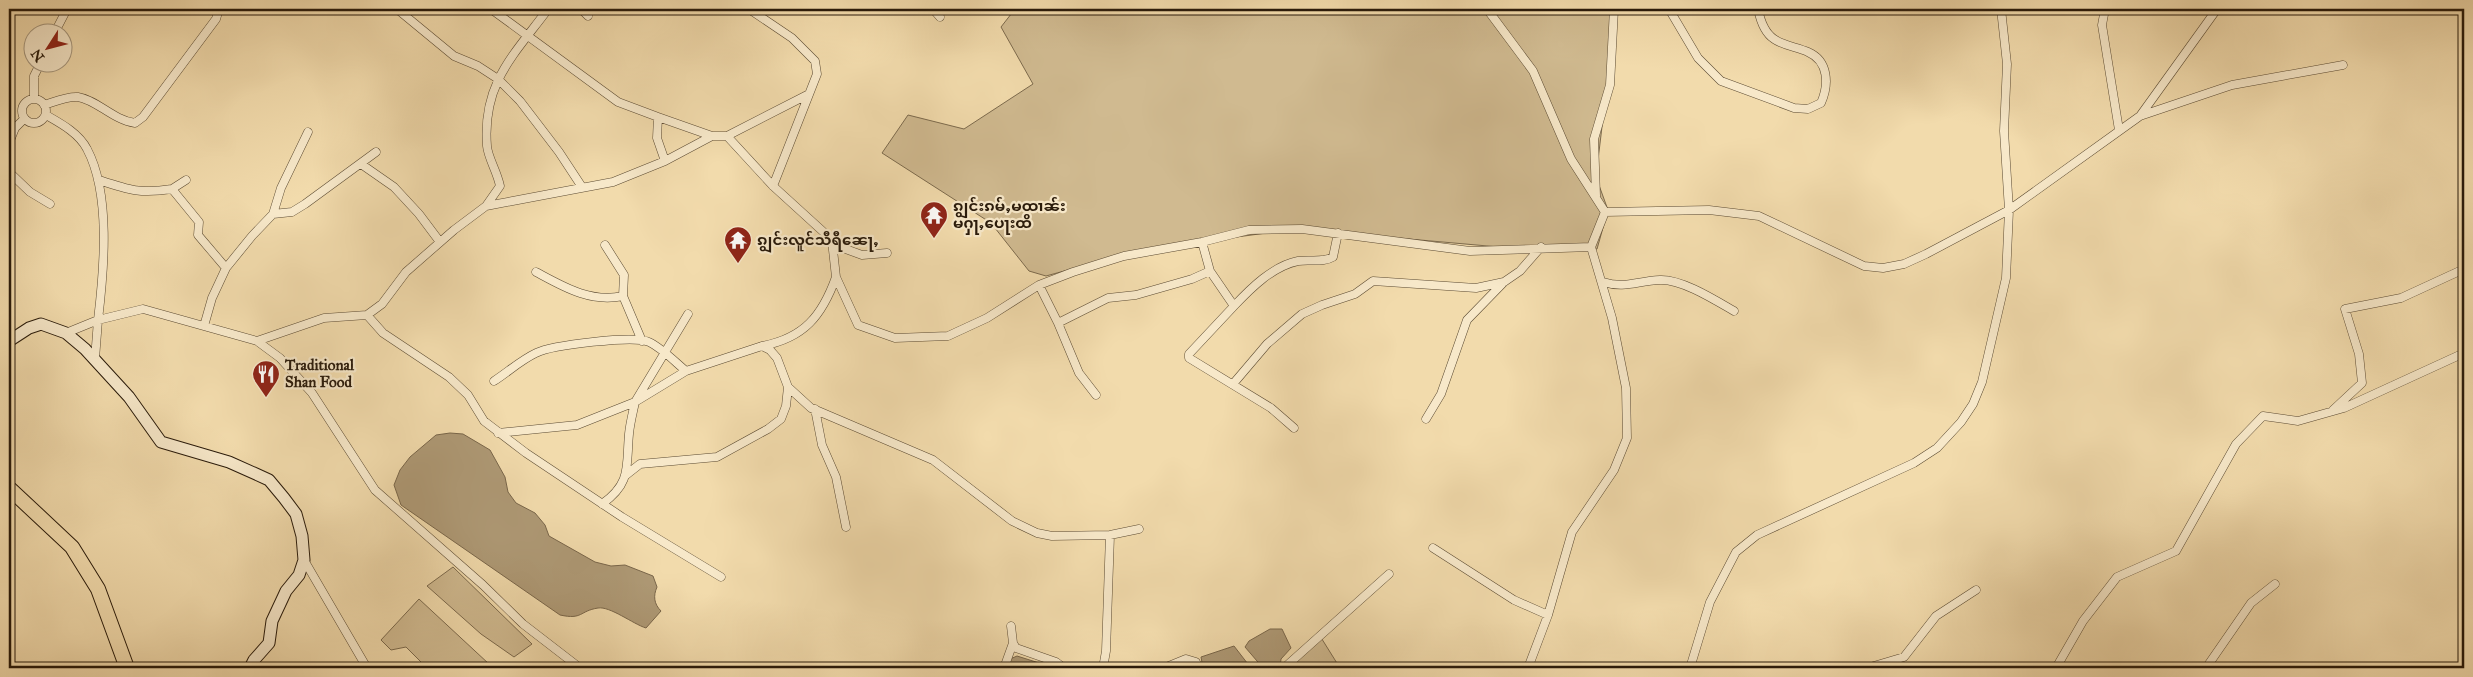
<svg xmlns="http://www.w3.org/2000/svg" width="2473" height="677" font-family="'IM FELL Great Primer','Noto Sans Myanmar',serif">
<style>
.green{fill:#d0ba90;stroke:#7c6a4d}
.water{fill:#ae9975;stroke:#79664a}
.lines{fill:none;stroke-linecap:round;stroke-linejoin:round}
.street-casing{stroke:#5b4a32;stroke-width:9}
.secondary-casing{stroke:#291a0a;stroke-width:13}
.highway-casing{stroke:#291a0a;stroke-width:16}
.street{stroke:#f7e8c9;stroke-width:8}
.secondary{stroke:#f7e8c9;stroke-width:11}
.highway{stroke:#f2dbac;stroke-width:14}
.labels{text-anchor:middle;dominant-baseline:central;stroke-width:4.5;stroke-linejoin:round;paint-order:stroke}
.poi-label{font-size:15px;font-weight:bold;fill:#291a0a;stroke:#f7e8c9;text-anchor:start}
</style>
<rect width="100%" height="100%" fill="#f2dbac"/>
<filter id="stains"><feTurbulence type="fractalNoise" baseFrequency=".004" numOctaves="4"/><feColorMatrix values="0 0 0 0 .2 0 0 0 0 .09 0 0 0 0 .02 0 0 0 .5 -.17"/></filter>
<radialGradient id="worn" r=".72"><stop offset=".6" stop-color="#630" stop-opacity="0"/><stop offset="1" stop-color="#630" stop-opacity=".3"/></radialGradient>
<path class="green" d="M1015,9H1616L1596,177L1608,210L1597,249L1544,251L1296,229L1222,239L1104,260L1046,276L1029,271L991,223L882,153L908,115L964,129L1033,84L1001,27Z
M453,567L532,644L514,657L481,634L427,586Z
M419,599L489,664L484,668H427L406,647L391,650L381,640Z
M1320,636L1340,668H1286L1294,654Z"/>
<path class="water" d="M450,433L463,434L490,450L505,477L508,492L516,503L535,513L545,525L549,536L595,562L611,566L625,565L653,576L657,587C653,596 654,604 661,611L646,628C633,624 610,606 598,608C579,611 583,620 560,615L401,505L394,485L400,470L410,457L436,435Z
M1270,629H1282L1291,648L1281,659L1280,668H1263L1245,647L1249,641Z
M1234,646L1251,668H1203L1201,657Z
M1017,656L1055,668H1006L1008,660Z"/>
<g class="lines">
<g class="street-casing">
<path id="street" d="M397,9L454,56L478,66L498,79L520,101L559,152L582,187
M491,9L618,102L658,117L657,138L665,161
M581,9L588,16
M749,9L792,38L815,61L817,74L773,186
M933,9L940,17
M1487,9L1533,71L1571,159L1605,212
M1669,9L1698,58L1721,81L1794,108L1808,109L1821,103C1829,85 1829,61 1808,52C1797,47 1784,46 1774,39C1765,33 1760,19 1758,9
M2105,9L2102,25L2119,130
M55,32L67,9
M22 111a12 12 0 1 1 24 0a12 12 0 1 1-24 0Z
M34,99V76L41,62
M44,105C54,102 67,96 78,97C97,100 113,120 135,123L143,117L216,19L219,9
M46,115C60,123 79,133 87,149C111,194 104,270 98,320L66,333
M2140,116L2217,9
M658,117L712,136
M727,136L807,95
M9,143L15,128L24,119
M361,164L394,187L419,214L440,242
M9,172L30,192L50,204
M99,180C129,190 140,194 172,189
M186,180L172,189L199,222L198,235L226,268
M1596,196L1594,139L1610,85L1614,9
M486,206L500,186C497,171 488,158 487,146C482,83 514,55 548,9
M273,214L292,212L305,204L376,152
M832,241L836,277L858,325L895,338L948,336L987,318L1039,285L1073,272L1124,256L1202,242L1249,230L1302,229L1470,251L1591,247
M1202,242L1210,271L1234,306L1189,354V358L1271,408L1294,428
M605,245L624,275L623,296L642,341
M536,272C564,287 590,303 623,296
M1603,282C1625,289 1637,281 1660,280C1682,279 1715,300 1734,311
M1039,285L1058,323L1079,373L1096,395
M1234,306C1251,288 1273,266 1298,261C1309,259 1323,263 1333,257L1338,233
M367,315L383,333L449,377L468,395L484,421L526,453L622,517L721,577
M1058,323L1108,298L1136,295L1192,279L1210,271
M204,326L212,298L226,268L252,236L273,214L281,188L308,132
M257,341L324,318L367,315L382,304L406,272L454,230L486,206L613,182L665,161L712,136H727L773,186L840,247L862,255L887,253
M762,346C804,338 822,316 836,277
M95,359L98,320L143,309L257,341L280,358L312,393L375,490L483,585L523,624L580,668
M494,381C508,372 521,360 536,353C552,345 634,335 649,342C662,348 675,362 686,371L762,346L770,350L777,358L788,387L786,406L781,419L768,429L717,457L640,464L626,475
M1233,384L1267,344L1302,314L1322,305L1355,294L1373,281L1476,288L1504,282
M788,387L811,408L933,460L1012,521L1037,533L1052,536L1110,535L1139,529
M815,409L822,445L836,477L846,527
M2333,410L2362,383L2359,354L2345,309L2401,298L2464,269
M1426,419L1441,394L1467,320L1504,282L1520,271L1541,247
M498,433L577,425L635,402L688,314
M602,504C632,483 626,466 629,434C630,423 633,412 635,402L686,371
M1433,548L1514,600L1548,615
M304,560L367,668
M1011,626L1013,643L1016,648L1056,662L1064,668
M1004,668L1013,643
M1103,668L1106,651L1110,535
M1164,668L1186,659L1196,662L1197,668
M1284,668L1389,574
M1528,668L1548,615L1572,532L1614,470L1627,438L1626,388L1612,318L1591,247L1605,212L1709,210L1759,216L1864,266L1883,268L1904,264L1926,254L2009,210L2140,116L2232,85L2343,65
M1690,668L1710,602L1736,552L1757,535L1914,463L1937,448L1961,422L1973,404L1982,382L2006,278L2009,210L2004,131L2007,64L2001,9
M1867,668L1904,657L1936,616L1976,590
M2056,668L2083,621L2117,577L2176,551L2236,444L2263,416L2298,421L2344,408L2464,353
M2206,668L2251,603L2275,584"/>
</g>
<g class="secondary-casing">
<path id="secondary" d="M9,341L29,328L41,324L66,333L85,349L129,397L161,442L229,462L256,474L269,480L284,498L296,514L302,536L304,560L299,575L286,591L272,621L269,643L254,660L250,668"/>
</g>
<g class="highway-casing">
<path id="highway" d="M9,488L72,547L98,589L127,668"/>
</g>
<use href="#street" class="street"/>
<use href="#secondary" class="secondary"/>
<use href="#highway" class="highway"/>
</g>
<defs>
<g id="temple-pin" transform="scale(1.4375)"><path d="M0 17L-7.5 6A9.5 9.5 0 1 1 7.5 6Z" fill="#8f2418" stroke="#f7e8c9"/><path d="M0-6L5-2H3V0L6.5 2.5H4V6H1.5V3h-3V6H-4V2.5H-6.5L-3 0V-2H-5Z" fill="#fff"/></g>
<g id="restaurant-pin" transform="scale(1.4375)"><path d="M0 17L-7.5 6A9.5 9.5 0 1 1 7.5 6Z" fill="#8f2418" stroke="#f7e8c9"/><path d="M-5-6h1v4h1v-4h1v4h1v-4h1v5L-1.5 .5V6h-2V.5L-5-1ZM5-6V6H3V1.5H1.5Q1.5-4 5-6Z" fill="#fff"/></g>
</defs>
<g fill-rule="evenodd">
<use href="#temple-pin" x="934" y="215"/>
<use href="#temple-pin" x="738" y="240"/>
<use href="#restaurant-pin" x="266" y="374"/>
</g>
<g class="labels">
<g class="poi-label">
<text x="953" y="206">ၵျွင်းၵမ်ႇမထၢၼ်း<tspan x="953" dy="17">မႁႃႇပေႃးထိ</tspan></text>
<text x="757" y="240">ၵျွင်းလူင်သီရီၼေႃႇ</text>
<text x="285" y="365">Traditional<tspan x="285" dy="17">Shan Food</tspan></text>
</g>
</g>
<rect width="2473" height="677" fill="none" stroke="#f2dbac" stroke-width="30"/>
<rect x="10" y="10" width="2453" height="657" fill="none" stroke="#291a0a" stroke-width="2.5"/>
<rect x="15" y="15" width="2443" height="647" fill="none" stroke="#291a0a"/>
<g transform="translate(48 48) rotate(234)"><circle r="24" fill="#f7e8c9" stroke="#a5967d"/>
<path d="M0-4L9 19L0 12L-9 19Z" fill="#8f2418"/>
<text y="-8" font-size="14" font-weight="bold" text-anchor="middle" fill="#291a0a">N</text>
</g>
<rect width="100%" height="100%" filter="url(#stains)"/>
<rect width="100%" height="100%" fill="url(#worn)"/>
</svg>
